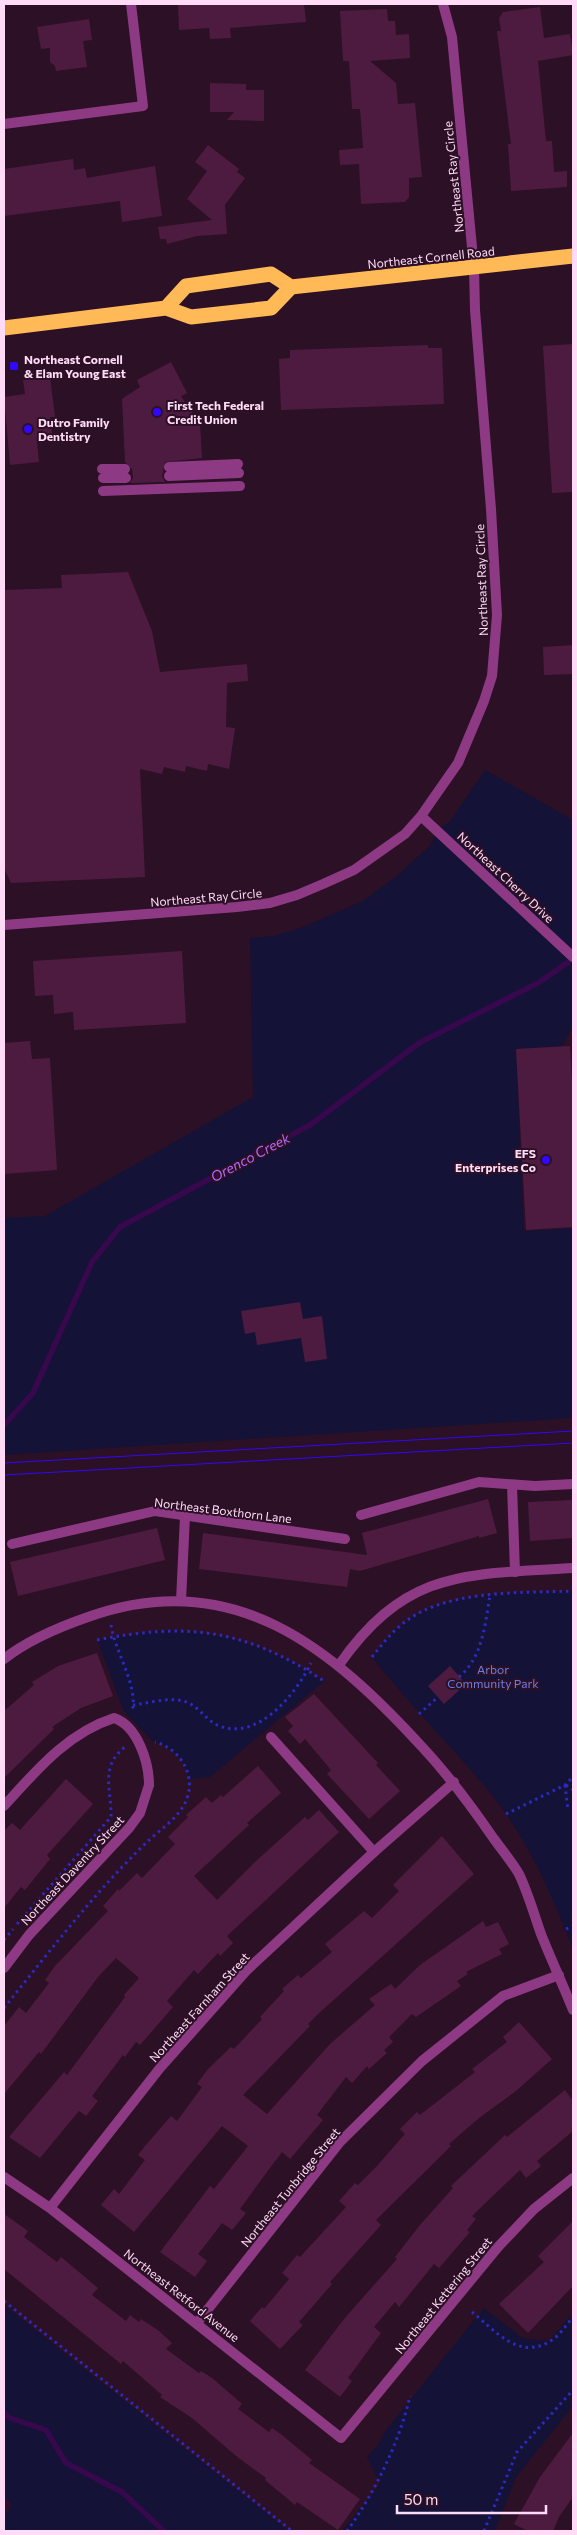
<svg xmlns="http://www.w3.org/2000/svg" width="577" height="2535" font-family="Commissioner,sans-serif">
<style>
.green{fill:#141236}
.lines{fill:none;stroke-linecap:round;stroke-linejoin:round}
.stream{stroke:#38084d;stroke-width:5.5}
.building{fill:#4e1b40}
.path{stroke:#2b2ac3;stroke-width:3;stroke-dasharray:2.5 4;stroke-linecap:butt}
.lane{stroke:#8d3984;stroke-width:10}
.street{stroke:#8d3984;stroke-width:10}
.highway{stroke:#ffb956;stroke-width:15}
.tram{stroke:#3007ff;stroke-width:1}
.poi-dot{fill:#3007ff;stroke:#2c1025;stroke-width:2}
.labels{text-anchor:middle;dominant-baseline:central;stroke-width:4;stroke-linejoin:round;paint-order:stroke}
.street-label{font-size:12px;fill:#ffdbf8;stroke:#2c1025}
.poi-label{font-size:12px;font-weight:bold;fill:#ffdbf8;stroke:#2c1025;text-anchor:start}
.park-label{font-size:12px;fill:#677fe7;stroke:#2c1025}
.water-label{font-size:14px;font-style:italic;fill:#b869ff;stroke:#2c1025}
</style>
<rect width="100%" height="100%" fill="#2c1025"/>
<path class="green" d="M485,770L573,820V1026L562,1046L516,1049L524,1231L573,1228V1418L4,1455V1218L45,1216L253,1097L250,938L274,936L303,927L363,901L394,878L429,847L438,831L451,820Z
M573,1591V1950C552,1893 526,1836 487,1789C450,1745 408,1703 372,1657C381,1646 389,1635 400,1626C441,1589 521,1593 573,1591Z
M161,1630C226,1632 269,1645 324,1681L210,1777L189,1779L182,1759L162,1744L153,1742L124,1711L97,1640Z
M4,2305L289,2531H4V2517L12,2505L4,2496Z
M484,2308L522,2338L549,2341L573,2313V2406L516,2477L495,2531H342L380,2484L367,2457L378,2445L386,2430Z"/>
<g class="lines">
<path class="stream" d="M4,1425L33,1393L92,1262L120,1227L310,1125L419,1043L538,983L573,959
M4,2413L10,2418L46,2430L66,2463L122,2492L164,2531"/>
</g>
<path class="building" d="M178,4H304L306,22L230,28L231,38L210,39L209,28L179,30Z
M540,7L544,38L570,34L573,55L538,61L546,141H552L554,172L567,171V187L511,191L508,144H511L497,31H501L499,18L503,12Z
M387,9L388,21H395L396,35L409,34L410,58L370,61L396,83L398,104L415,103L422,177L409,178V197L405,202L361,204L359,164L340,165L339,150L363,148L360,109H352L349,61H343L340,11Z
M89,19L92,40L83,41L87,67L56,71L55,66L50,62V48L41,49L37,27Z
M210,83L246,84V90H264V121L227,120L234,112H210Z
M208,145L239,169L237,172L245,178L225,205L227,234L197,236L167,244L166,239H160L158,227L212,220L187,199L207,171L195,162Z
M73,159L74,170L85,168L87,178L155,166L162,216L122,222L120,201L4,216V169Z
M573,344V492L552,493L543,346Z
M428,345V348H442L444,404L281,410L279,359L290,358V350Z
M171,362L187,393L181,396L200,424L202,458L165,462L162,476L165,482L130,483L133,478L132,469L125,462L122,399L140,387L137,380Z
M50,376L55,417H50L53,440L37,442L39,462L10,465L4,397L25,394L23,380Z
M128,572L152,631L160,672L247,664L248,681L227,683L226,727L235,728L229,769L208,764L207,771L186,766L185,772L164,767L162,774L140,769L145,877L11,883L4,868V590L62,588L61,575Z
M573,645V674L544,675L543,647Z
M182,951L186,1023L74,1030L73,1012L54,1014L53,995L35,996L33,961Z
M30,1041L32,1059L50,1058L57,1170L4,1174V1043Z
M570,1046L573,1097V1227L526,1230L516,1049Z
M300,1302L303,1319L322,1316L327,1359L305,1362L301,1338L257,1345L255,1332L245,1334L241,1311Z
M488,1499L497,1533L479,1538V1536L360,1571L350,1569L347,1587L199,1569L203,1533L367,1555L362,1533Z
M573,1500V1538L530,1541L528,1502Z
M157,1528L165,1560L18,1596L10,1562Z
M97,1653L113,1696L81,1708L52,1727L54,1729L4,1778V1711L34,1685L32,1682L58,1666Z
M450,1666L466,1684L444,1704L428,1686Z
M314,1694L378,1763L376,1765L400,1791L369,1819L327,1774L331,1770L305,1739L300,1744L288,1731L293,1726L285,1717Z
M258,1766L281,1793L247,1823L249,1825L194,1876L217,1900L256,1861L305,1817L308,1820L319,1810L339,1832L227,1936L233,1943L220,1956L218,1953L198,1974L194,1970L167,2001L173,2007L140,2045L136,2042L125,2057L123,2055L92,2096L98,2101L86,2116L79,2111L40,2158L9,2137L64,2072L67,2075L125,1997L124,1995L139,1978L116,1958L98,1977L41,2054L39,2052L4,2094V2026L19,2007L26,2013L49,1983L45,1980L55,1966L108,1911L103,1906L118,1889L119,1891L137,1873L142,1878L175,1844L168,1837L188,1817L186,1815L206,1797L212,1803L221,1795L223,1797Z
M66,1779L93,1804L47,1855L50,1859L25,1890L21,1887L4,1908V1831L12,1823L20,1830Z
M442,1836L474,1874L318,2014L308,2024L310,2026L243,2095L267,2114L330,2044L375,2005L369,1999L391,1984L395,1989L420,1965L483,1921L486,1927L498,1922L509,1944L499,1949L502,1954L466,1972L468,1974L457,1981L461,1986L416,2017L412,2014L389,2037L393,2042L384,2050L387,2053L369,2069L367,2066L352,2083L346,2077L317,2115L323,2120L290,2159L282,2152L264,2176L240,2209L246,2213L232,2230L222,2223L210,2239L198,2254L207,2261L195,2277L160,2252L210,2186L214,2189L248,2146L222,2126L134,2232L101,2205L114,2189L119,2194L145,2160L138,2155L145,2146L171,2116L177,2121L202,2087L197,2084L208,2069L231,2047L234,2049L262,2019L260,2017L284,1991L282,1989L298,1975L301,1978L332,1952L325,1944L364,1911L372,1918L399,1891L393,1885Z
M519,2022L552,2059L516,2091L479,2118L449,2144L451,2146L376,2220L381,2225L330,2282L332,2284L299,2322L303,2325L280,2349L250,2321L262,2307L264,2309L289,2279L282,2273L297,2255L300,2257L346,2207L339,2201L355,2183L358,2185L376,2167L405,2134L400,2129L417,2112L420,2115L475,2072L472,2069L507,2042L503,2037Z
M565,2090L573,2101V2131L537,2161L541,2166L526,2178L520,2170L472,2216L476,2219L467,2230L470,2232L439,2268L434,2264L399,2307L395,2302L374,2327L381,2333L348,2378L352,2381L340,2397L305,2370L344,2319L397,2259L395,2257L420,2225L453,2188L451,2186L505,2135L507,2137Z
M4,2214L28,2231L24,2237L57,2262L61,2257L98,2288L92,2295L126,2321L130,2315L139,2322L141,2319L159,2331L172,2343L166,2349L199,2373L201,2371L212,2378L242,2404L238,2409L269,2432L272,2428L282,2435L312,2460L309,2463L360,2499L338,2530L297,2502L295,2505L265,2480L266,2478L236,2456L192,2418L160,2397L162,2395L123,2361L121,2364L4,2269Z
M573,2221V2286L528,2333L499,2304L544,2262L538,2256Z
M573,2433V2497L559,2517L553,2531H528L514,2524L540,2477Z"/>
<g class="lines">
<path class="path" d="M111,1625C115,1652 139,1687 132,1712
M97,1640C188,1622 245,1629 324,1681
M372,1657C381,1646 389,1635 400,1626C441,1589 521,1593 573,1591
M459,1677C483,1657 485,1624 490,1595
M133,1705C149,1703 168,1697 183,1701C197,1704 205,1719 217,1725C257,1743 296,1694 311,1663
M419,1714L438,1697
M565,1785L568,1810
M566,1785L573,1790
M506,1814L565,1785L573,1777
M17,1924L111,1817C112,1791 99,1767 125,1747
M566,1929L573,1926
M4,1940L13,1929
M4,2008C50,1951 94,1893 146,1843C159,1830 181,1817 187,1798C196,1774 179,1748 155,1742
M4,2301L292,2531
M472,2312C495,2330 519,2362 552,2340C560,2335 567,2324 573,2317
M347,2531C374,2494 400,2441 410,2396
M484,2531L517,2452L573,2390"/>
<path class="lane" d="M169,467L238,464
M102,469H125
M169,476L239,473
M103,478H126
M103,491L240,486
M512,1485L515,1572
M361,1515L479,1482L535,1486L573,1484
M12,1544L155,1511L345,1539
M181,1601L185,1516
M271,1737L374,1852
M4,1806C35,1772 67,1733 114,1718C138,1726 149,1763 149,1785"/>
<path class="street" d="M4,124L143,106L131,4
M421,816L573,957
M4,925L237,907L270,903L297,895L323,884L354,870L405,834L421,816L458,763L484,701L492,676L497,615L491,509L475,310L474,268L452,37L443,4
M4,1659C28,1640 59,1627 88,1617C233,1565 332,1648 424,1749C450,1777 472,1807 494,1839C502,1850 512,1862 519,1874C528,1893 534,1914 541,1934C551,1959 563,1985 573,2010
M339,1665C407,1568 466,1575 573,1568
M4,1968L29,1935L129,1828L140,1813L149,1785
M4,2177L50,2208L341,2438L498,2247L534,2209L573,2178
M50,2208L160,2068L247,1970L374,1852L454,1782
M197,2323L340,2142L422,2061L503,1996L559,1975"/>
<path class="highway" d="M166,308L186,286L271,274L291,287L573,256
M4,328L166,308L191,317L271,308L291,287"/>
<path class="tram" d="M4,1463L573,1431
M4,1475L573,1443"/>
</g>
<g class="poi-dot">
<rect x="9" y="361" width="10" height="10" rx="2.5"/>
<circle cx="157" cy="412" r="5"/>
<circle cx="28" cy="429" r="5"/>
<circle cx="546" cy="1160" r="5"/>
</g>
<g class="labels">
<g class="street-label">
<text transform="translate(453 177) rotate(-96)">Northeast Ray Circle</text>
<text transform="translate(431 257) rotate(-6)">Northeast Cornell Road</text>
<text transform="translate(481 580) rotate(-92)">Northeast Ray Circle</text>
<text transform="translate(506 877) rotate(43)">Northeast Cherry Drive</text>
<text transform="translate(206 897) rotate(-5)">Northeast Ray Circle</text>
<text transform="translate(223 1510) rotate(7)">Northeast Boxthorn Lane</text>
<text transform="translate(72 1870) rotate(-47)">Northeast Daventry Street</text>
<text transform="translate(199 2007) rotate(-48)">Northeast Farnham Street</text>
<text transform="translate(290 2187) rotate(-51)">Northeast Tunbridge Street</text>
<text transform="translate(182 2295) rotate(38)">Northeast Retford Avenue</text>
<text transform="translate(443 2295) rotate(-51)">Northeast Kettering Street</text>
</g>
<g class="poi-label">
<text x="24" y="359">Northeast Cornell<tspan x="24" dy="14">&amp; Elam Young East</tspan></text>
<text x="167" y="405">First Tech Federal<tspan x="167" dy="14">Credit Union</tspan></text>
<text x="38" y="422">Dutro Family<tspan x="38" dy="14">Dentistry</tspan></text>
<text x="536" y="1153" text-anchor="end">EFS<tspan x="536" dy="14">Enterprises Co</tspan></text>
</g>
<g class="park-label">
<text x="493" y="1669">Arbor<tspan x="493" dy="14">Community Park</tspan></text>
</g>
<g class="water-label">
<text transform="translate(250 1157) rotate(-28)">Orenco Creek</text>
</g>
</g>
<rect width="577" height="2535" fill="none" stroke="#ffdbf8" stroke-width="10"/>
<path d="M397 2505v8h149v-8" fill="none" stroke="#ffdbf8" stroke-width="2.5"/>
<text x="404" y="2505" font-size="15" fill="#ffdbf8" stroke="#2c1025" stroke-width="4" paint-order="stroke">50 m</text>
</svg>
